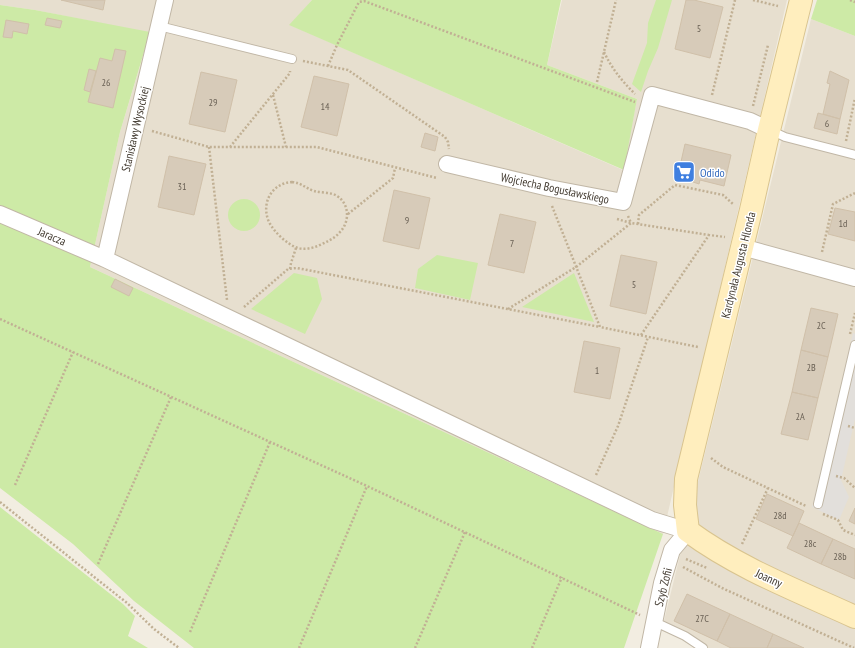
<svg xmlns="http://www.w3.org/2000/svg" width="855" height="648" font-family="'PT Sans Narrow',sans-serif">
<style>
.residential{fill:#e7dfcf}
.green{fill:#cdeaa6}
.parking{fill:#e2dfdb}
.building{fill:#d7cbb9;stroke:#d0c0a9}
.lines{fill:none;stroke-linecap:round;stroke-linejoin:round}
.lane-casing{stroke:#c1b7a6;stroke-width:10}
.street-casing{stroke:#c1b7a6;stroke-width:18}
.secondary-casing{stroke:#d9c48f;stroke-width:24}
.path{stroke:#c1b094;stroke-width:2.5;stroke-dasharray:2 2;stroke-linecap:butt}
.lane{stroke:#fff;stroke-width:8}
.street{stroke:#fff;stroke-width:16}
.secondary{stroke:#ffeebe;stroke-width:22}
.labels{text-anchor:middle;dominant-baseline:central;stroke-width:3;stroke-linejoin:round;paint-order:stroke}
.number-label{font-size:10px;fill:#696054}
.street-label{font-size:12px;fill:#443c32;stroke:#fff}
.shop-label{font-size:12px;fill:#366cbe;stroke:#fff;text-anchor:start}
</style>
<rect width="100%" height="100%" fill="#f2ede1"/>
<path class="residential" d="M0,0H312L290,25L623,170L637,99L547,65L562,0H787L663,534L90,267L120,132L150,33L35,10L0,5Z
M811,19L855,36V648H703L662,629Z"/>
<path class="green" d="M312,0H561L547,65L637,99L624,170L289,25Z
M656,0H672L658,48L648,71L641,92L632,84L647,43L648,23Z
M817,0H855V36L811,19Z
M0,5L35,10L150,32L120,132L90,267L663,534L624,648H194L134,601L73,544L0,488Z
M228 215a16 16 0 1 1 32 0a16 16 0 1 1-32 0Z
M437,255L478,263L470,300L415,288L418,269Z
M294,273L317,278L322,299L305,334L251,309Z
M574,273L594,322L522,307Z
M0,507L123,604L135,616L128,636L148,648H0Z"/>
<path class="parking" d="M853,333L855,334V419L841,480L849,497L839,520L812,507Z"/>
<path class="building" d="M61,0H105L103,10Z
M686,0H694L723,7L710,58L675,49Z
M47,18L62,21L60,28L45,25Z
M6,20L29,24L27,34L13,31L12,38L3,37Z
M115,49L126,51L113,108L88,102L100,58L112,61Z
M89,69L96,71L90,92L84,90Z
M830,71L849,80L840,119L823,114L830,84L827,83Z
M201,72L237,80L225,132L189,124Z
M314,76L349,84L337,136L301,127Z
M818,113L840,119L837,134L814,128Z
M425,133L438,137L435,151L421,147Z
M685,144L731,155L724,186L700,180L699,184L693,182L694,179L678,175Z
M169,156L206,164L194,215L158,207Z
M394,190L430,198L419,249L383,241Z
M835,208L855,212V241L828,234Z
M500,214L536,222L524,273L488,265Z
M621,255L657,262L646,314L610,306Z
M115,279L133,288L129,296L111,287Z
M811,308L838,314L828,357L801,350Z
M584,341L620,348L610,399L574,392Z
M801,350L828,357L818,398L792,392Z
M792,392L818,398L808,440L781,434Z
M767,494L804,511L793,536L756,519Z
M855,508V524L849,521Z
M799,523L833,539L821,564L787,548Z
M833,539L855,549V579L821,564Z
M687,594L730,614L717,641L674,621Z
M730,614L773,634L767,648H731L717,641Z
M773,634L795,644L804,648H767Z"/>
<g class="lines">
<g class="lane-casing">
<path id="lane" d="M159,26L292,59
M770,130L785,137L855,155
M818,504L855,345
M655,622L685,636L703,648"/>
</g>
<g class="street-casing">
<path id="street" d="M447,164L549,188L623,202L652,95L750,121L769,130
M0,214L105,259L652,520L688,531L672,550L662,583L649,648
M742,247L855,278
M105,259L165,0"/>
</g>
<g class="secondary-casing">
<path id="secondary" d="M801,0L769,130L751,210L686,479L685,505L688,531C738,568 798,591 855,617"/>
</g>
<path class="path" d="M753,0L778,6
M850,0L855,2
M604,52C612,69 622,81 635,94
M303,61L348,70L445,137L448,142L449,149
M328,66L337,45L359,2L364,1L635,102
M597,82L616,0
M273,95L286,147
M712,95L735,0
M753,106L768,45
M152,131L209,147H317L437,178
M846,141L855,98
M209,147L227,300
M230,147L290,73V71
M292,182C302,183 305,188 314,191C321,193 331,192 337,196C350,204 350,223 339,233C334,239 326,242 318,246C312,248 305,250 298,248C287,245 269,228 267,216C263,199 274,183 292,182Z
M552,206L600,327L698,347
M348,214L393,178L395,168
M617,219L631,223L709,235
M638,224L639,215L675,185L723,195L733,204
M822,252L833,204L855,193
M290,269L291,263L296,248
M244,307L288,269L297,268L600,327
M508,309L576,267L631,223L628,216
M0,319L367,486L640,615
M850,334L855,313
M641,335L709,235L725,237
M848,426L855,428
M711,458L723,467L806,506
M596,475L618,426L648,337
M836,476L844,478L855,488
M15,485L73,352
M0,502L127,603L154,629L179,648
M823,514L838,520L843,530L855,535
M742,544L768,488
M686,559L707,568
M98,564L171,397
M683,567L722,588L854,648
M190,632L270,442
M299,648L367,486
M415,648L465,532
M532,648L562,577"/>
<use href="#lane" class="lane"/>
<use href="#street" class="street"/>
<use href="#secondary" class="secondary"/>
</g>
<defs>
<g id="supermarket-square" transform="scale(1.15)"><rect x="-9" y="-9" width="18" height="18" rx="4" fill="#3f7fe0" stroke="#fff"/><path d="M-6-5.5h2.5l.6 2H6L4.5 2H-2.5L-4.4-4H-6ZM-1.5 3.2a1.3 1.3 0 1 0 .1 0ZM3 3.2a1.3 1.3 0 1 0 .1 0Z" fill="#fff"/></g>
</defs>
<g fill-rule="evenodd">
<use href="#supermarket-square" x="684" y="172"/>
</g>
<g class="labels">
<g class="number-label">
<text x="699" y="28">5</text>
<text x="106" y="82">26</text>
<text x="213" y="102">29</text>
<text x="325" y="106">14</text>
<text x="827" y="123">6</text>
<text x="182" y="186">31</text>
<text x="407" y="220">9</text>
<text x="843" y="223">1d</text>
<text x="512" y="243">7</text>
<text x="634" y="284">5</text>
<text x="821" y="325">2C</text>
<text x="811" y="367">2B</text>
<text x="597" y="370">1</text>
<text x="800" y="416">2A</text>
<text x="780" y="515">28d</text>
<text x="810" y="543">28c</text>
<text x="840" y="556">28b</text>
<text x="702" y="618">27C</text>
</g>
<g class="street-label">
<text transform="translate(135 129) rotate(-77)">Stanisławy Wysockiej</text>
<text transform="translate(555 188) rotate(12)">Wojciecha Bogusławskiego</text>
<text transform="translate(52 236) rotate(23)">Jaracza</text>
<text transform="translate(738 265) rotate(-76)">Kardynała Augusta Hlonda</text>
<text transform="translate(769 578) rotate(25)">Joanny</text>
<text transform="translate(663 587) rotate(-76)">Szyb Zofii</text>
</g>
<g class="shop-label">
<text x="700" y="172">Odido</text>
</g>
</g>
</svg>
